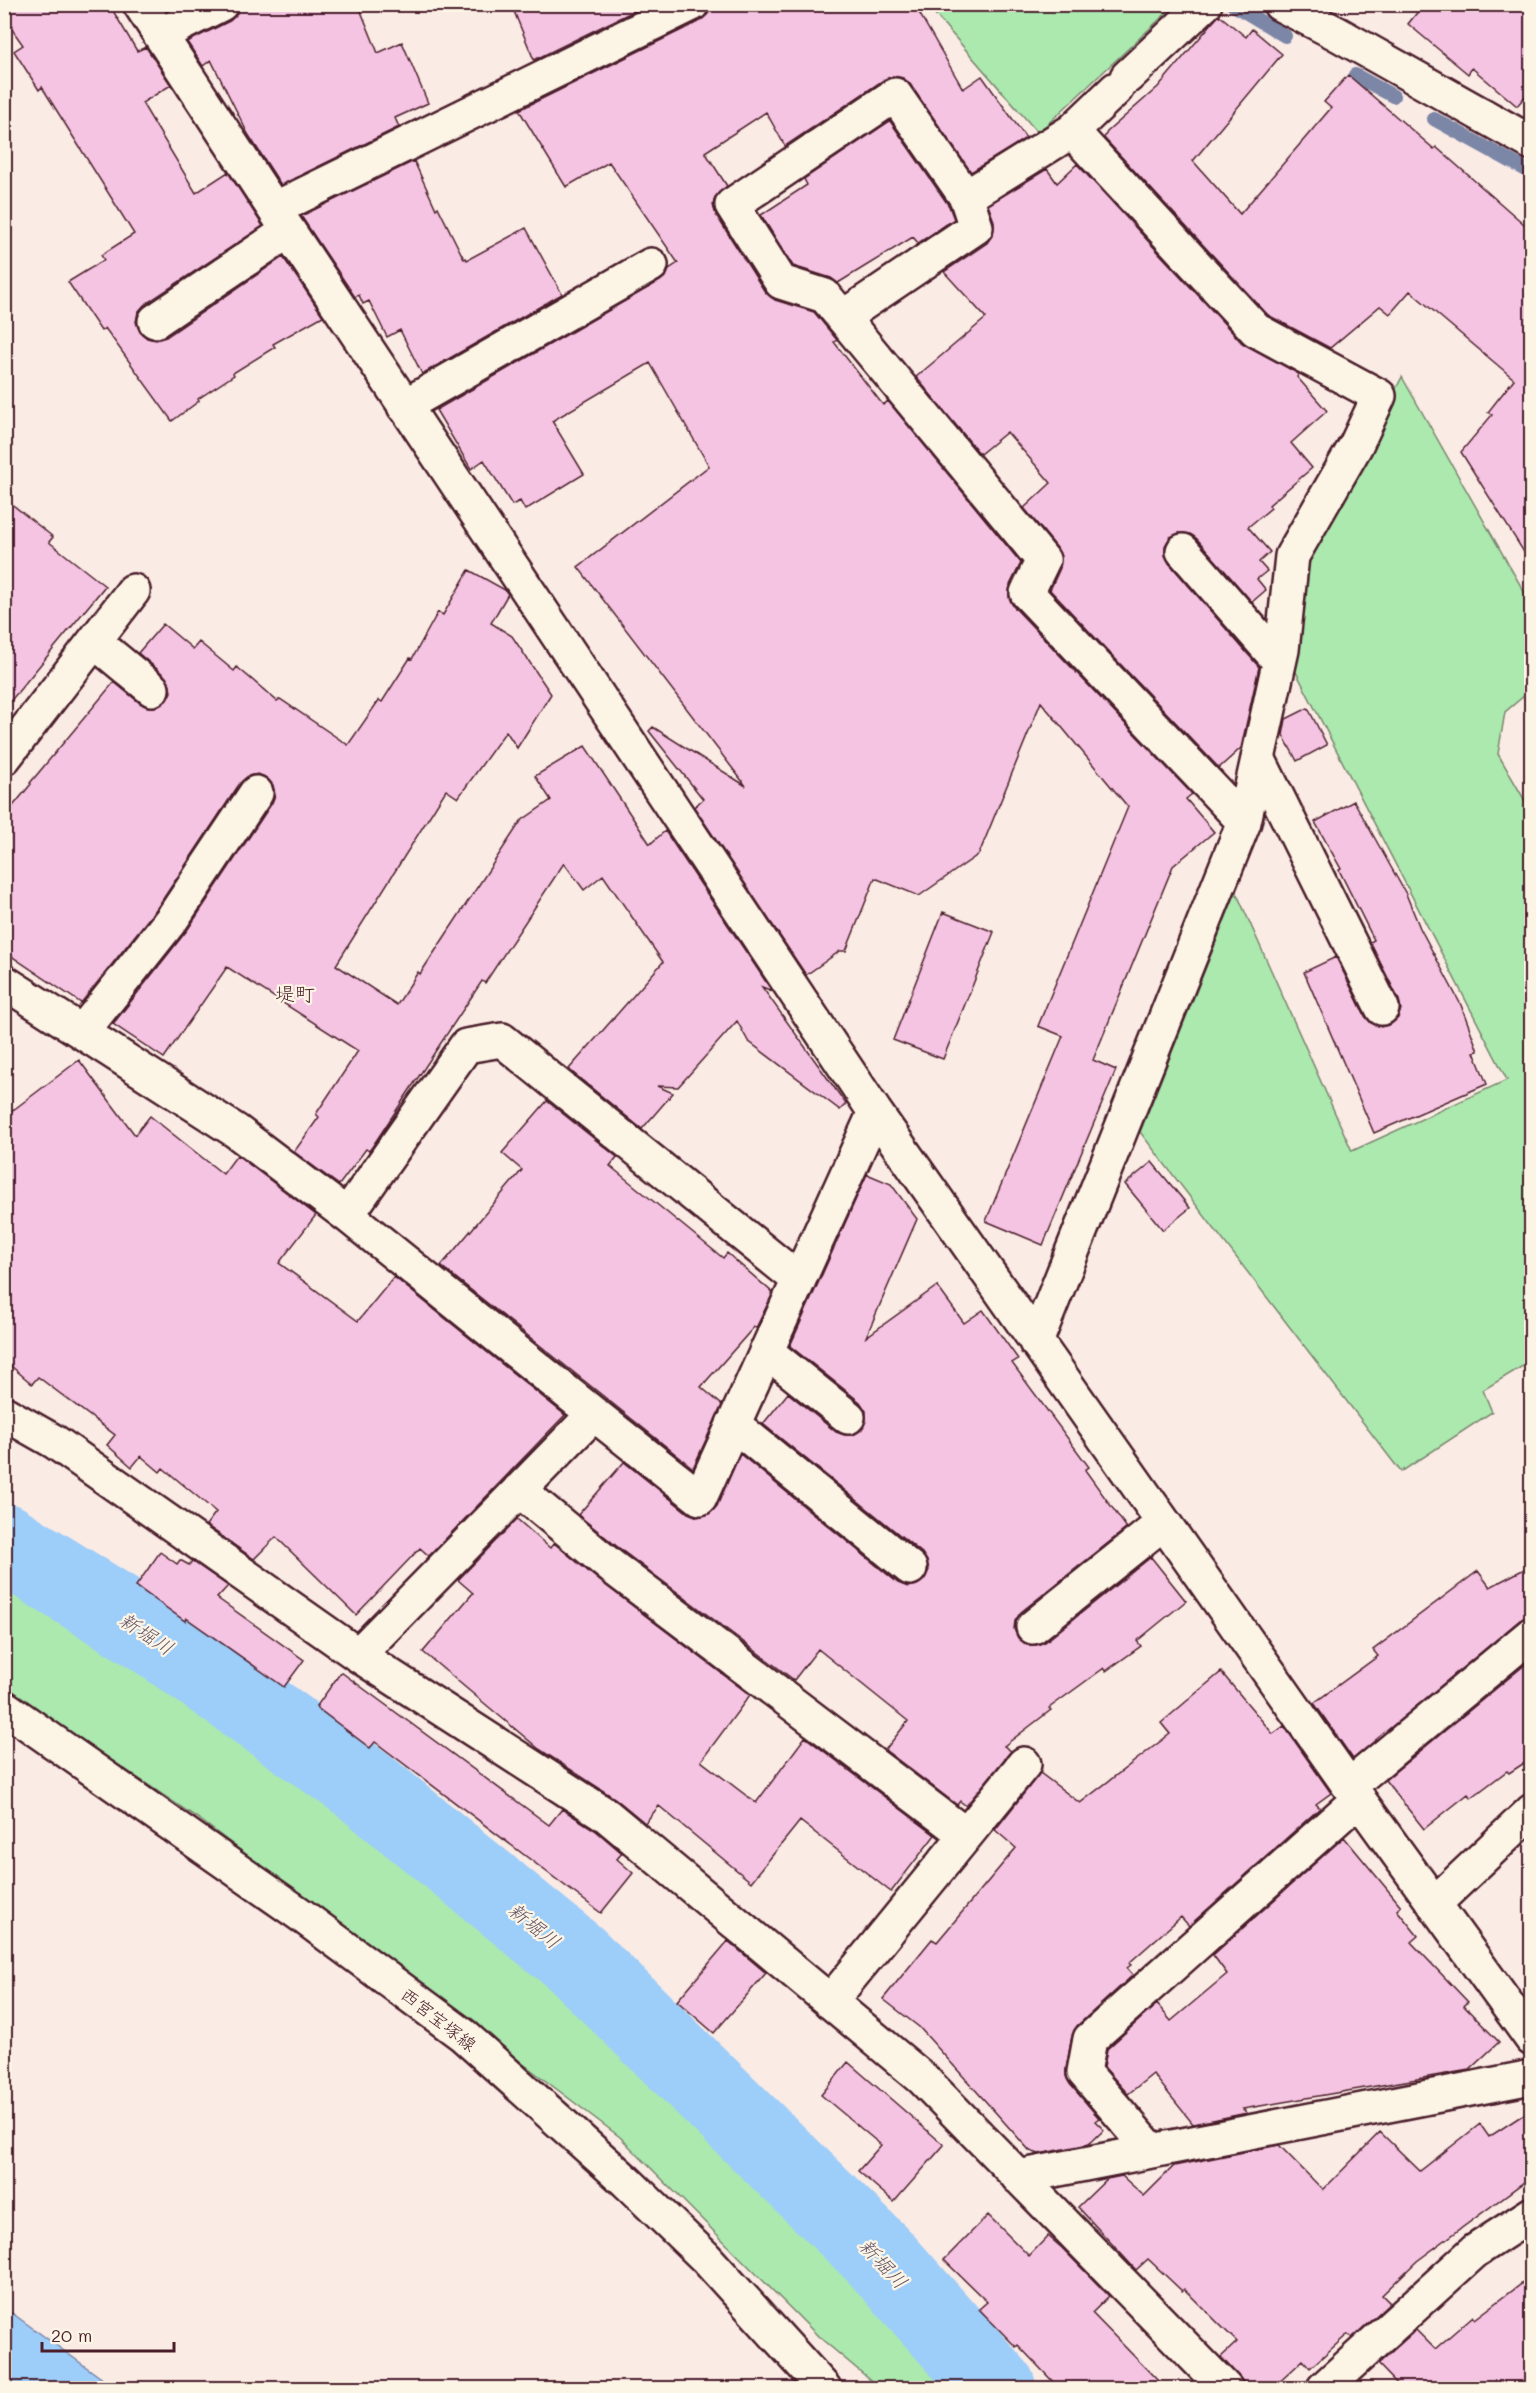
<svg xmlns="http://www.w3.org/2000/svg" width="1536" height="2393" font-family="Mali,'Klee One',sans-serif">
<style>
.green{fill:#abe9af;stroke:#7a846d;stroke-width:1.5}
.water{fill:#9dcdf9;stroke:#7c87a7;stroke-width:1.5}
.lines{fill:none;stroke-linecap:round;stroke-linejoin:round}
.stream{stroke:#7c87a7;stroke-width:14}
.river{stroke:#9dcdf9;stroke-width:80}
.building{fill:#f6c4e3;stroke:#4a1f2b;stroke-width:1.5}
.minor-casing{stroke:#4a1f2b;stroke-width:38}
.major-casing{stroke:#4a1f2b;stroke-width:38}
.minor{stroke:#fcf5e5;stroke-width:33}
.major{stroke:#fcf5e5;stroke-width:33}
.labels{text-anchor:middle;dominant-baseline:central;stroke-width:4.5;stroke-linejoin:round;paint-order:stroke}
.street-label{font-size:18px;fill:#4a1f2b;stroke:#fcf5e5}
.neighbourhood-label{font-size:20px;fill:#4a1f2b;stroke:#fcf5e5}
.water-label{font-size:20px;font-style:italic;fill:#635369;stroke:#fcf5e5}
</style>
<rect width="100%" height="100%" fill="#fbebe5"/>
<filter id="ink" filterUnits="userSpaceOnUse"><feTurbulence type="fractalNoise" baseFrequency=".0167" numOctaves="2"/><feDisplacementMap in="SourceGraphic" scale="12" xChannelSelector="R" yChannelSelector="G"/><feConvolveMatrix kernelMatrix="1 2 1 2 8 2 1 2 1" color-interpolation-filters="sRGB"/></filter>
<g filter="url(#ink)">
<path class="green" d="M927,5H1175L1038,133Z
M1402,377L1531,604V690L1505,712L1498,754L1531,811V1361L1483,1390L1492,1412L1401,1472L1140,1132L1236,892L1352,1151L1507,1080L1295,670L1305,563Z
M4,1571L371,1817L578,1993L878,2279L988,2388H880L819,2337L620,2137L199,1819L5,1689Z"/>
<path class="water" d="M5,2308L115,2388H5Z"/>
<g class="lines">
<path class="stream" d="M1232,4L1285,36
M1355,75L1393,96
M1434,119L1532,173"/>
<path class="river" d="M4,1543L151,1634L361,1783L575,1958L879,2256L996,2388"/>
</g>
<path class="building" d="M4,4H109L137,51L146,47L171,85L142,103L196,193L228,172L263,226L144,305L138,312L136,322L140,332L147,338L156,340L166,337L283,257L323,316L273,344L275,347L233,373L234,375L198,399L199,401L172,421L105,328L101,331L68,282L104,260L101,255L134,234L42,87L39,90L14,51L23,45L4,18Z
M245,4H358L378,53L402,42L428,103L395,118L399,127L281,185L248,134L211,60L203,66L187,42L230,21L236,15L239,7Z
M511,4H648L534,60Z
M711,4H914L963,89L982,76L1026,138L971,172L910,84L903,78L894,76L885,79L785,146L766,112L705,152L727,186L715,197L713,205L716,215L765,292L775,300L814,312L837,340L834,342L883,405L888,401L1021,563L1010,585L1009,597L1013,606L1192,794L1186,799L1214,832L1173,866L1093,1060L1116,1070L1043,1245L986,1221L1063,1036L1038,1026L1128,807L1041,702L979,854L919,896L875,878L846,951H840L806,975L694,807L703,799L649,731L653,727L746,786L578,567L709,466L650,363L552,421L584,474L525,510L520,501L512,505L484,460L471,469L436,410L660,281L667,275L669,269L678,263L609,162L566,187L519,110L700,21L708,14Z
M1424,4H1532V88L1517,106L1472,68L1468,74L1408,24Z
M1219,15L1246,37L1252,29L1282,54L1193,161L1240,214L1331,108L1324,102L1348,75L1434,149L1436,147L1532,231V565L1461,452L1492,415L1488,412L1514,379L1410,291L1390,314L1380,306L1330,348L1268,315L1104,138L1107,132L1158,87Z
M890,121L949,206L954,219L918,243L913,237L838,283L831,278L793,266L761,215L807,185L804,179Z
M414,161L436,209L438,207L464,259L466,258L467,260L526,228L562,294L422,374L400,330L387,337L369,301L363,304L359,295L355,297L301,216Z
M1077,164L1242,343L1299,374L1297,377L1327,411L1291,443L1312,468L1269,505L1271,508L1248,527L1270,552L1259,562L1267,571L1257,579L1266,590L1252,602L1197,539L1190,534L1179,533L1170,537L1165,546V555L1169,563L1259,667L1241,748L1219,768L1050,590L1060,568L1061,557L1057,548L1024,508L1051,483L1007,432L980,454L916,377L986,318L944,272L987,243L993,234L994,221L988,205L1047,169L1057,183Z
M4,498L53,537L49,542L105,586L4,709Z
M469,570L505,590L508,594L491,623L512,636L551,694L517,748L506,731L458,798L446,790L336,965L397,1005L418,972L420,974L521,821L551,800L535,776L585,746L650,844L665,831L772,991L762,987L846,1104L840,1110L748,1041L737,1021L678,1087L657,1086L673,1093L642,1129L572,1072L569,1069L663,962L603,875L584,890L564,863L485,983L482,981L372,1147L369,1151L366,1149L339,1185L294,1152L319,1117L316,1114L358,1051L227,967L164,1058L113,1024L188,929L272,803L275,795L273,785L267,778L258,774L248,776L240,783L157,908L81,1003L4,951V817L31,784L30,783L114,682L140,703L148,707L159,706L167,700L171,692L169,682L164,675L138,653L163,624L193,649L199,642L234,671L237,667L277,701L280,699L348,745L379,700L382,702L410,658L412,659L438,612L443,615Z
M1308,708L1327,745L1297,761L1283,735L1286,719Z
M1354,801L1406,894L1420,928L1461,1005L1478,1051L1474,1052L1487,1084L1374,1133L1304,972L1336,957L1365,1016L1371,1023L1381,1027L1391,1024L1398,1018L1401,1009L1399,1000L1370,942L1374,940L1339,870L1341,869L1315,822Z
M943,912L994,932L943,1059L893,1040Z
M79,1060L135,1135L150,1116L223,1174L237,1155L316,1215L279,1263L358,1321L394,1277L565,1415L429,1556L420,1548L356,1615L276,1537L254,1559L206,1525L216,1512L163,1468L160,1472L141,1456L132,1467L107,1445L115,1435L38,1377L32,1384L4,1360V1117Z
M547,1101L617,1157L610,1166L723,1258L727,1253L773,1293L756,1328L754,1327L701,1387L722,1405L693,1468L441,1266L522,1170L502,1153Z
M1152,1162L1190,1208L1163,1230L1125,1184Z
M867,1174L891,1184L917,1219L866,1337L937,1286L964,1323L983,1310L1018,1359L1012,1363L1089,1467L1085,1470L1127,1528L1021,1612L1015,1621L1014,1629L1018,1638L1027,1645H1036L1045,1642L1151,1557L1186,1601L1137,1641L1141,1646L1106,1671L1104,1668L1049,1708L1051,1710L1004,1746L1011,1751L966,1806L960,1801L957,1805L885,1750L908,1721L818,1649L794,1680L624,1552L578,1515L624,1462L688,1513L698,1517L709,1514L717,1506L740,1454L898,1583L908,1587L917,1585L924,1580L929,1570L927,1561L922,1553L763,1424L788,1393L836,1432L845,1435L855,1434L862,1429L866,1420V1411L860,1402L790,1346Z
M517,1519L550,1548L554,1543L600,1581L750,1695L701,1761L756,1803L805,1737L935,1835L891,1892L800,1821L751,1882L659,1806L645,1823L616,1799L539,1749L423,1652L473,1593L458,1580Z
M160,1552L177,1564L180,1560L189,1565L192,1561L228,1586L217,1598L304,1660L284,1687L186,1618L185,1621L136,1586Z
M1532,1565V1616L1520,1620L1353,1759L1314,1703L1378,1656L1373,1650L1478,1571L1490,1587Z
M1532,1659V1758L1509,1773L1507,1771L1471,1798L1468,1794L1424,1829L1385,1780Z
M341,1672L549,1825L562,1809L595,1830L622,1853L617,1859L633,1873L601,1913L375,1742L370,1748L316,1707Z
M1221,1672L1273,1734L1284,1726L1331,1793L1316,1804L1320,1808L1189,1926L1181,1917L1129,1963L1131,1965L1127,1968L1133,1975L1077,2026L1072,2036L1066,2069V2076L1070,2084L1099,2118L1095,2121L1104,2130L1089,2144L1039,2154L1030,2151L919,2027L883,1999L932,1939L937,1942L1016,1848L995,1830L1040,1773L1080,1803L1170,1734L1161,1723Z
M1344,1837L1401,1906L1397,1910L1418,1936L1411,1942L1468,2002L1464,2006L1499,2042L1469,2070L1243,2109L1247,2113L1193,2124L1153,2074L1128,2094L1104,2067L1107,2049L1157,2004L1171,2021L1227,1974L1213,1955Z
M728,1941L766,1973L714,2033L677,2001Z
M848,2062L944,2145L894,2202L858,2171L881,2145L821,2095Z
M1532,2109V2176L1417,2261L1382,2295L1390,2303L1352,2338L1348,2334L1310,2368L1303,2360L1273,2388H1249L1221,2357L1237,2342L1184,2289L1182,2291L1148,2259L1136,2270L1078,2207L1107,2179L1122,2176L1144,2196L1174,2166L1279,2145L1323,2190L1380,2132L1420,2171L1480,2124L1489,2137Z
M988,2215L1029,2256L1048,2236L1062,2248L1109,2296L1092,2313L1165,2388H1059L1018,2345L1016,2347L979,2309L987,2302L944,2260Z
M1532,2276V2388H1401L1378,2364L1416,2330L1435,2349L1473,2316L1475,2319Z"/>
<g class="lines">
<g class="minor-casing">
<path id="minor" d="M140,4L274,209L875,1112L1349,1786L1532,2039
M1280,4L1336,33L1532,143
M160,35L221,4
M1127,77L1205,4
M1116,89L1072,131L966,197L895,95L732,205L781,282L825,296L1043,560L1027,593L1244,822
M274,209L692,4
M843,317L976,227L966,197
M155,321L288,231
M404,406L651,265
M1183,551L1279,661
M95,642L152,689
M4,758L133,591
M1258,758L1382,1008
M4,982L236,1131L347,1215L594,1414
M82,1032L172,919L256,793
M347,1215L466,1046L502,1040L799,1280
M1036,1342L1244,822L1282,650L1292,556L1356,445L1379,396L1256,330L1072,131
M766,1351L848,1417
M4,1413L55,1442L358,1655L606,1815L922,2078L1225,2388
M733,1424L910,1568
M519,1490L612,1567L966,1835
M1033,1627L1163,1523
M358,1655L594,1414L700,1498L875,1112
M1349,1786L1532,1634
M1434,1904L1532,1811
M830,2002L1024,1764
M1152,2151L1084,2072L1090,2039L1359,1799
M1018,2177L1532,2077
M1324,2388L1475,2251L1532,2214"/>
</g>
<g class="major-casing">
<path id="major" d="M4,1707L301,1915L463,2035L626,2181L705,2257L824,2388"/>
</g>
<use href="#minor" class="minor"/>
<use href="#major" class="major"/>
</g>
</g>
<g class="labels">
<g class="street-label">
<text transform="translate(439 2019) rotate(38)">西宮宝塚線</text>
</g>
<g class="neighbourhood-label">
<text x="295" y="993">堤町</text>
</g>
<g class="water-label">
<text transform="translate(147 1633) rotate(33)">新堀川</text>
<text transform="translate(535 1925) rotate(39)">新堀川</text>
<text transform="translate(884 2263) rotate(47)">新堀川</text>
</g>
</g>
<rect width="1536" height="2393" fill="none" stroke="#fcf5e5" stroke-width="24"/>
<rect x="12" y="12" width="1512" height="2369" fill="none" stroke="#4a1f2b" stroke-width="2" filter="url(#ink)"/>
<path d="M42 2342v9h132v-9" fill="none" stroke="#4a1f2b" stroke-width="3"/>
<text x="51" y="2342" font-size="18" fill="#4a1f2b" stroke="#fcf5e5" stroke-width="4.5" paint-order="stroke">20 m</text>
</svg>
